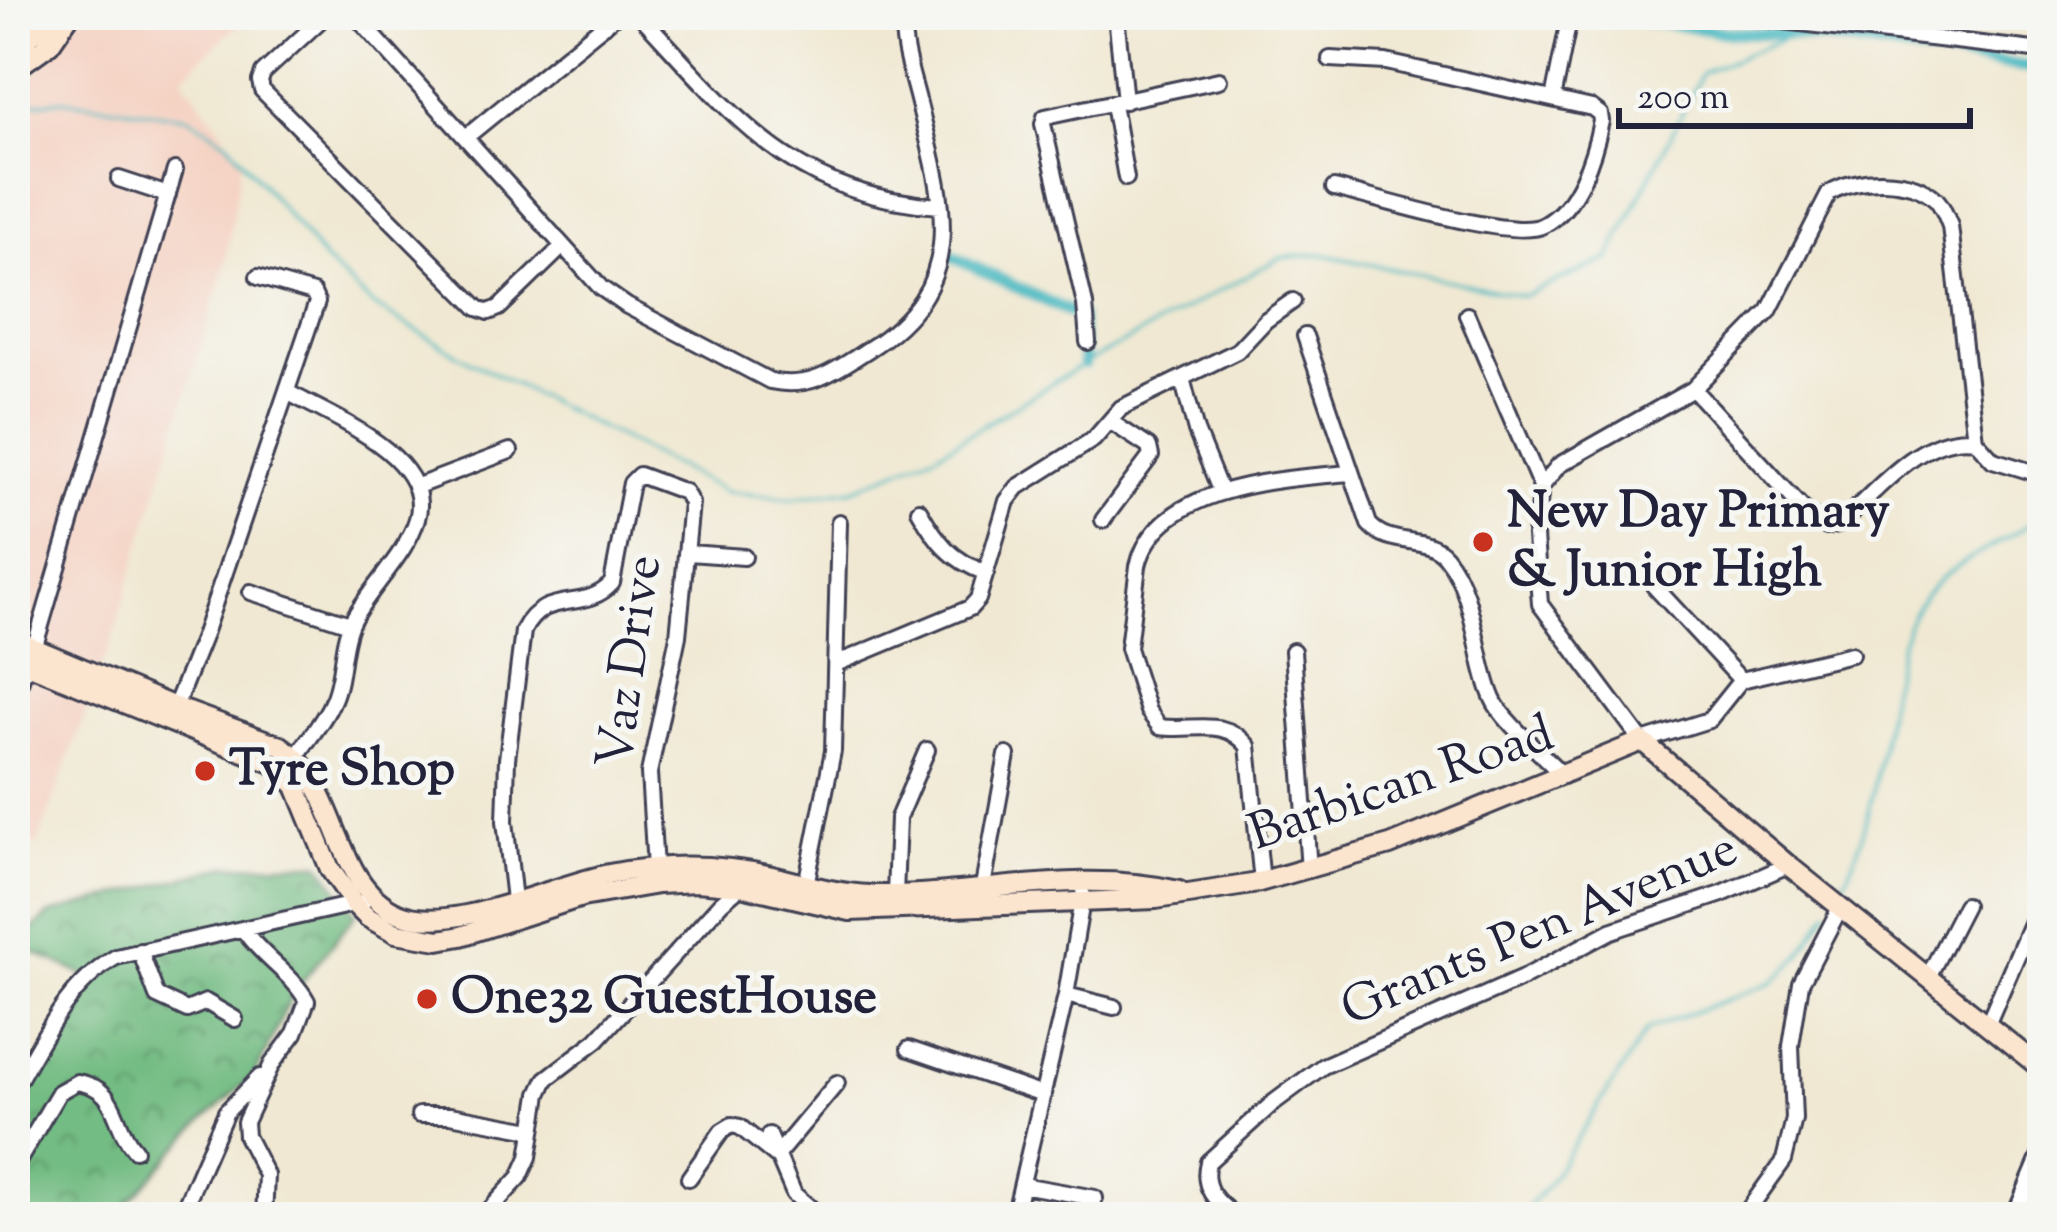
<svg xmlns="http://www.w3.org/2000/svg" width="2057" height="1232" font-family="'Sorts Mill Goudy',serif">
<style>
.built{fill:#f5d2c2}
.forest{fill:url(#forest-crowns);stroke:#4a6f5f;stroke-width:3}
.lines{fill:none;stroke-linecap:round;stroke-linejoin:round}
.stream{stroke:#4ab9c1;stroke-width:3}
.canal{stroke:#4ab9c1;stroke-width:12}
.minor-casing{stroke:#414052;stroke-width:20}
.secondary-casing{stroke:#414052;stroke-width:24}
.minor{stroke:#fff;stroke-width:14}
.secondary{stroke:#fce5cf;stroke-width:18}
.poi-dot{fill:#c8321e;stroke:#f6f6f2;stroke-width:4.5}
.labels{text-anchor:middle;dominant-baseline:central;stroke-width:10;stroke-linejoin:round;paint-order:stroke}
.poi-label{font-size:51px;font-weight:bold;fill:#22223b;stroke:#f6f6f2;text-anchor:start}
.street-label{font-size:51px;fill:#22223b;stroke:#f6f6f2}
</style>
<defs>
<pattern id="forest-crowns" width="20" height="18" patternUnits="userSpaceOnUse" patternTransform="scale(3)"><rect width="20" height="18" fill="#73bc83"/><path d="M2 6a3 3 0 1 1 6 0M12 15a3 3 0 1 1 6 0" fill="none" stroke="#5e986c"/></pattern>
</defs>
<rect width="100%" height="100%" fill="#f6f6f2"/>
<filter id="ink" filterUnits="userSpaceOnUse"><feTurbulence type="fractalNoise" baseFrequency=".00833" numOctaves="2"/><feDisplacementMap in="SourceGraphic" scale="24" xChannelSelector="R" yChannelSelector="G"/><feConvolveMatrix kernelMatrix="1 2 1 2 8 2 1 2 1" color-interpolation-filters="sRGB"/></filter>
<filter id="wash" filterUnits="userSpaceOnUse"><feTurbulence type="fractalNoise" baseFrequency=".004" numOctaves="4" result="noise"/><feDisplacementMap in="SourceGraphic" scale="48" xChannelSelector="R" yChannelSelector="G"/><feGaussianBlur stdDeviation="2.7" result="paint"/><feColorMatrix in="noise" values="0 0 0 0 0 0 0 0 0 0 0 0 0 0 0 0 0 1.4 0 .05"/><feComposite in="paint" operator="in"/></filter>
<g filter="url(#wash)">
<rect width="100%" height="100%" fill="#f0e8d2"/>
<path class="built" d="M53,15H248L182,77L242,158L225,266L114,633L37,846L15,832V38Z"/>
<path class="forest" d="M320,863L356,914L293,993L256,1073L198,1126L116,1217H15V1112L33,1084L86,976L24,948L15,958V944L50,914L227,866Z"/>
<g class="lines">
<path class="stream" d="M15,105L62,100L189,117L228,142L325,261L374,306L466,359L726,492L792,498L854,489L941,451L1084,364L1280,258L1320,254L1523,296L1609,259L1702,73L1794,34
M1838,891C1871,835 1878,768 1888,704C1895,663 1900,627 1927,592C1953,560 2010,542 2042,515
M1519,1217L1546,1187L1647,1030L1773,982L1800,956L1829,910"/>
<path class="canal" d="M1610,15L1724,32L1794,34L2042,69
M949,255L1080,317L1084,364"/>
</g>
</g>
<g filter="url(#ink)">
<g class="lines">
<g class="minor-casing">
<path id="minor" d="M326,15L263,73L260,81L262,90L478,308L489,312L499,308L563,246
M355,15L601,288L627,306L770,381C811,390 835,371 869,349C974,283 942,196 917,96C910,69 901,43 903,15
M640,15C734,116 791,196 940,206
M1116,15L1125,101
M1731,15L2042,51
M1330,59L1386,62L1592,108L1600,114L1601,121C1594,156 1578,207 1544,225C1514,242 1374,197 1334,188
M1553,99L1570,15
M1113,104L1126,178
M466,137L616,15
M119,179L168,195
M1467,315L1541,487
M1305,336L1369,524C1389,548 1426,534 1445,556C1477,595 1474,656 1493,699C1503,722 1545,756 1563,776
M1088,342L1085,304L1043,124L1045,117L1219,80
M1182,378L1196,431L1220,490
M1693,389L1803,509L1827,527L1838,525C1876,493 1921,432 1975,440
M287,392C329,415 435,457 417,519C407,553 369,589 352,621C340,645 344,677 332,702C324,721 308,739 297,756
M1975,440L1993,460L2042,475
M415,487L510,451
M919,510C937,542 951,560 986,573
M1103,520L1151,456L1149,447L1111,422
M689,553L744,557
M1654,586L1741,680
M251,592L350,624
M34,649L175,170
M1293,651L1309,870
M1851,654L1741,680L1709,720L1642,741L1540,604L1535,536L1541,487L1559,465L1693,389L1769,311L1829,194C1856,177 1910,175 1936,199C1942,205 1947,218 1950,226L1975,440
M838,663L970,608L978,599L1007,501L1018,487L1094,439L1121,408L1237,351L1266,320L1293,301
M15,699L26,664
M175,707L203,637L317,302L313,293L258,277
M1262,882L1248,746C1223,716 1194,732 1160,727L1148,711L1128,648L1138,566C1157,484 1284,479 1350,473
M806,885L833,751L839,522
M983,886L1007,755
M895,895L898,818L927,750
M514,900L505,821L507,759L523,631C545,587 584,614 612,583L631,483L639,475L685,492L691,503L678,636L649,773L655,868
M243,929C261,957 291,972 307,1001L295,1033L272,1064L245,1122L246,1136L266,1175L264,1217
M140,951L157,996L187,1010L206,1002L235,1019
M1928,977L1965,905
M1066,995L1114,1007
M1987,1025L2036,912
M909,1049L1043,1095
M15,1087C43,1038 67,986 116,957L363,902
M419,1115H450L532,1130
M769,1135L794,1194L821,1217
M15,1167L59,1092L77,1082C121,1089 110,1122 135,1150
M689,1178L722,1131L732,1125L740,1127L776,1156L837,1083
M1022,1185L1095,1198
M15,1189V1206
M180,1217L226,1112L260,1077
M483,1217L520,1177L529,1157L539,1094L546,1079L597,1040L721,903L741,886
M1014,1217L1066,995L1083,895
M1236,1217C1216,1202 1201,1188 1208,1162L1273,1103L1323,1066L1521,979L1611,931L1722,894L1788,865
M1743,1217L1784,1160L1794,1119L1791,1046L1801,983L1841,906
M2014,1217L2042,1151"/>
</g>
<g class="secondary-casing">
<path id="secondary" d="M15,48L34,33L62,20
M15,69L50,44L70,15
M15,640L175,707L281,746C341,785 331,884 398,913C450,936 552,885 609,874C663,864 719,864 772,876C805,884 837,894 871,895C972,897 1078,867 1179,891
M15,659L274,764L296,786L330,869L356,906L367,917L396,933L439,940L461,936L582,897L658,884L697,882L741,886L850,911L1156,899L1252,884L1390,845L1642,741L1788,865L2042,1069"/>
</g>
<use href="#minor" class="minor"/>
<use href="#secondary" class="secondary"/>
</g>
</g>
<g class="poi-dot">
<circle cx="1483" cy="542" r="12"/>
<circle cx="205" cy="771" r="12"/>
<circle cx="427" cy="999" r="12"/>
</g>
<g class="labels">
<g class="poi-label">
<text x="1507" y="513">New Day Primary<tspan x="1507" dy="59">&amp; Junior High</tspan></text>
<text x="229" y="771">Tyre Shop</text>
<text x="451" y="999">One32 GuestHouse</text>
</g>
<g class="street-label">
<text transform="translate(632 662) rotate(-82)">Vaz Drive</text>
<text transform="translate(1402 786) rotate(-19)">Barbican Road</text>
<text transform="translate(1540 931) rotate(-23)">Grants Pen Avenue</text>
</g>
</g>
<rect width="2057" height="1232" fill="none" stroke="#f6f6f2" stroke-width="60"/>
<path d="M1619 108v18h351v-18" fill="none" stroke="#22223b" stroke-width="6"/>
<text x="1637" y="108" font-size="36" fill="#22223b" stroke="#f6f6f2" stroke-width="9" paint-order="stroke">200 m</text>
</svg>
